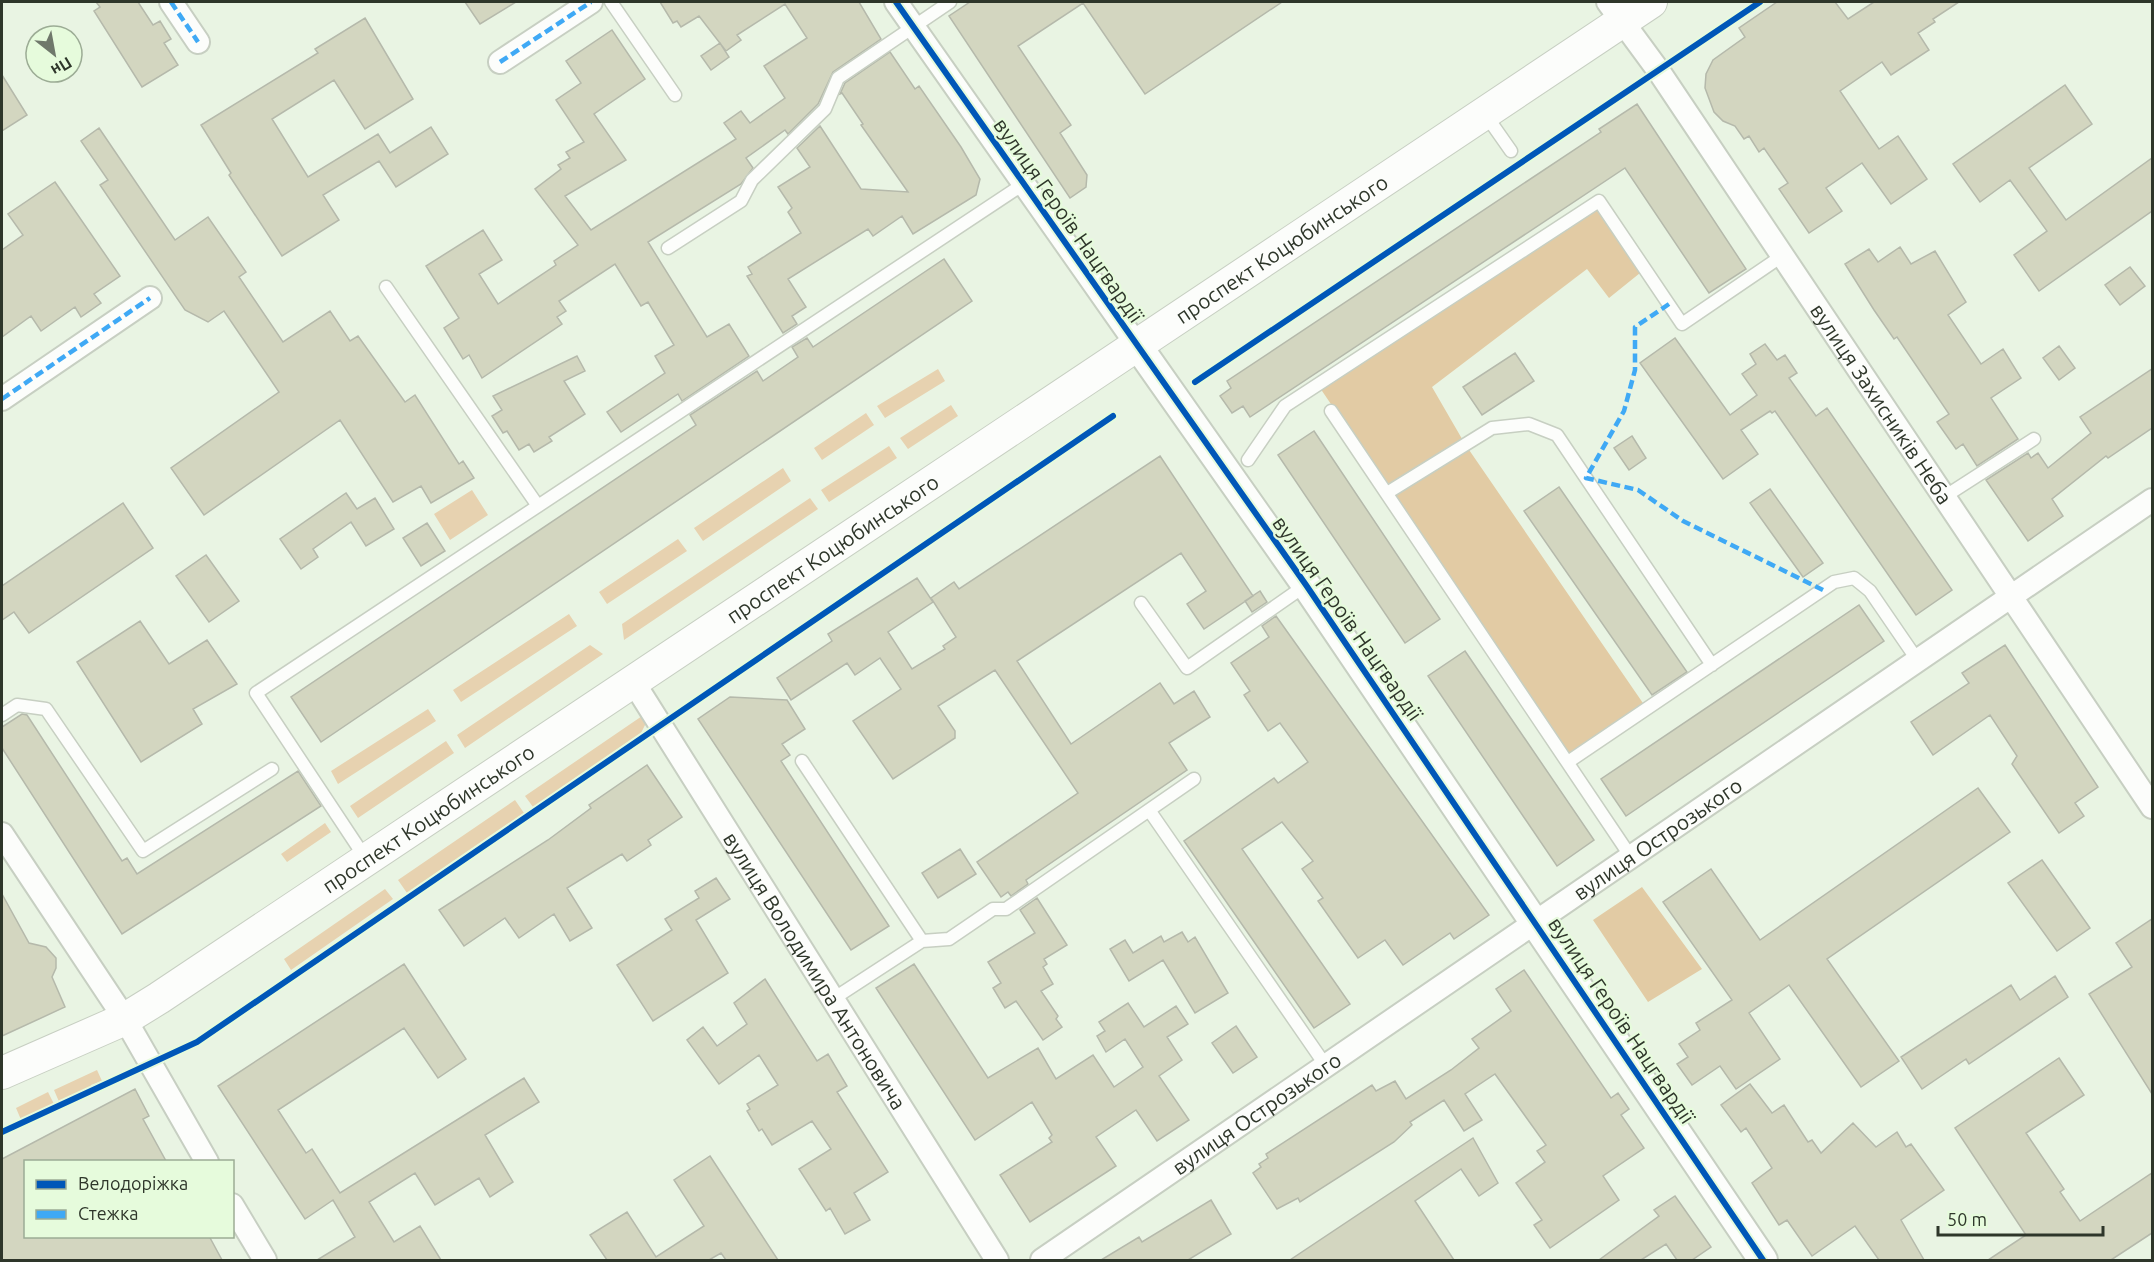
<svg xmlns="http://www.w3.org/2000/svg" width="2154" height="1262" font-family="Ubuntu,sans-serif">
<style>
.green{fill:#e7d2b0}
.forest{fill:#e2cba4}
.building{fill:#d3d6c0;stroke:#b5b9ab;stroke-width:1.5}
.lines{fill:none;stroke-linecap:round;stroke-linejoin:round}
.service-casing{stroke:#c7cfc2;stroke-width:15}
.minor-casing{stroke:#c7cfc2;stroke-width:26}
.tertiary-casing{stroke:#c7cfc2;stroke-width:32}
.secondary-casing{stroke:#c7cfc2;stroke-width:34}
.service{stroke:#fcfdfb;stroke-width:12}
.minor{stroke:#fcfdfb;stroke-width:22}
.tertiary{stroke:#fcfdfb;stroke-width:28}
.secondary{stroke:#fcfdfb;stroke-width:32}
.quiet{stroke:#3fa9f5;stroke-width:4.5;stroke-dasharray:9 4.5;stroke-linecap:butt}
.cycleway-casing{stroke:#e6fbdc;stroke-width:10}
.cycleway{stroke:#0057b8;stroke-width:6}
.labels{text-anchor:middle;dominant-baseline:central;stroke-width:4.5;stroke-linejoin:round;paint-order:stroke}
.street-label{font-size:21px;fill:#2e362a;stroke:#e6fbdc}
</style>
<rect width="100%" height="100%" fill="#e9f4e3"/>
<path class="green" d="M938,369L945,381L885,418L877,406Z
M951,405L958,416L908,449L900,438Z
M866,413L874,425L822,460L814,448Z
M889,446L897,458L829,502L821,490Z
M783,468L791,481L703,541L694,528Z
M472,490L488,515L450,540L434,514Z
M810,498L818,509L624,640L622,624Z
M678,539L687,551L607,604L599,592Z
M569,614L577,626L461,702L453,690Z
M590,645L603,654L465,748L457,735Z
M428,709L436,721L338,784L331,771Z
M645,714L647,721L641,733L533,807L525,796Z
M446,741L454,753L358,818L350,806Z
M515,800L524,813L407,893L398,880Z
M325,823L331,832L287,862L281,854Z
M385,889L393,899L291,970L284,959Z
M97,1070L102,1081L91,1085L93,1089L60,1104L54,1090Z
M48,1092L55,1106L22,1122L16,1108Z"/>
<path class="forest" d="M1599,201L1645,269L1609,298L1587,269L1432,387L1465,444L1647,709L1572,759L1318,385Z
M1642,887L1702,969L1648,1002L1593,920Z"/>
<path class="building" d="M96,2H138L153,25L160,21L171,39L164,43L178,65L142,87L94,11L100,7Z
M465,2H516L480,24Z
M660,2H859L881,39L833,72L818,104L788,134L785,130L746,158L753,168L741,184L648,242L707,337L729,324L749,356L682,401L678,394L621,432L607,412L665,373L655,356L674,345L648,302L641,306L615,264L559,301L566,311L557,317L562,324L482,378L469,355L463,359L444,328L459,318L426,266L483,230L502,260L479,274L498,304L556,265L554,261L578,245L535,189L561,169L558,165L570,158L566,152L584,142L556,100L581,83L566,61L612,30L645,79L594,114L626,160L565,196L591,230L736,139L724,123L741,111L750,123L785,98L764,66L807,38L785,4L737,35L741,40L726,51L699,16L681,27L677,21L673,23Z
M970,2H1282L1145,94L1083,3L1018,46L1071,125L1060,133L1087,175L1086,187L1070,198L949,16Z
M1777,2H1835L1848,19L1874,2H1959L1933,19L1935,22L1918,33L1929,50L1891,75L1882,62L1840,91L1879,149L1898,136L1927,179L1891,204L1862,163L1826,188L1842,211L1809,233L1779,189L1788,183L1764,148L1759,152L1749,136L1744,139L1735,126L1723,121L1714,112L1705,88L1706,74L1713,60L1745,37L1739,28Z
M365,18L413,99L365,129L334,80L272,119L308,177L378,134L390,153L431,127L448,154L396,187L379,161L323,195L339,220L282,256L229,175L231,173L201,125L318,53L315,49Z
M720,43L729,57L711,70L701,56Z
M890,52L915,89L919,86L961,147L980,179L976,195L913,234L902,216L873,236L868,229L788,279L806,307L792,316L797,324L783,333L747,276L752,274L748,267L801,233L788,212L792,208L778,187L810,167L797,148L820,126L861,189L908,192L861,125L863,124L842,93L840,94L845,83Z
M2,75L27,115L2,131Z
M2065,85L2092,124L2029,168L2066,220L2152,158V211L2039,291L2014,255L2047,231L2010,180L1980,202L1953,164Z
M1637,104L1746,269L1709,293L1625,168L1250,417L1243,406L1232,413L1220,396L1231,388L1227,381L1601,132L1599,129Z
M99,128L175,240L208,217L246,272L239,277L283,342L330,311L350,341L358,336L405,402L415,395L459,464L463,461L474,478L431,503L421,486L393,502L340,420L204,515L171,468L279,392L224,311L208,322L185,310L100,185L108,180L81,141Z
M55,182L120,276L94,294L101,303L81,317L75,307L41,331L31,316L2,337V250L23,235L8,214Z
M1900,247L1911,264L1935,251L1966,302L1948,315L1981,364L2003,349L2021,378L1991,398L2018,439L1977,466L1963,444L1956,449L1937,422L1949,414L1897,337L1894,339L1874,310L1845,264L1869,249L1878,262Z
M944,259L972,301L321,742L291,697L696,425L690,415L757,371L763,381L798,357L792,347L807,338L813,347Z
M2130,267L2145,286L2120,305L2105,285Z
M1675,338L1730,415L1757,395L1742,374L1756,364L1750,354L1765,344L1777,360L1785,355L1797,373L1789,378L1816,416L1827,408L1952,590L1916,615L1775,411L1772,413L1770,411L1741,430L1758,454L1723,479L1640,363Z
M2059,346L2075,368L2059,380L2043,358Z
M1515,353L1534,381L1482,415L1463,387Z
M577,356L585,371L564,381L585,414L549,437L552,441L534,452L529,444L519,450L507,431L503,433L492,416L502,410L493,396Z
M2152,369V428L2108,458L2106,456L2052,499L2063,516L2028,541L1986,480L2028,453L2031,458L2038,453L2048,468L2091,433L2080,417Z
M1314,431L1440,619L1405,643L1278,455Z
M1632,436L1646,458L1629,470L1614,448Z
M1160,456L1253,596L1204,629L1187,604L1206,591L1181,553L1017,661L1071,744L1160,683L1174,704L1194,691L1210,717L1169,743L1187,770L1026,880L1028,884L1011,896L1008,892L1001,897L977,862L1078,793L995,670L938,706L955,731V738L893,779L853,721L901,689L880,658L855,675L847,663L791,700L777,678L832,641L828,634L917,578L933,602L888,632L912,669L945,649L943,646L956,637L931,598L954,582L959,589Z
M1559,487L1687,672L1652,695L1524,511Z
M1770,489L1823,563L1803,577L1750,503Z
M346,493L357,509L375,498L394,529L366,546L351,522L313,549L318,557L301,569L280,539Z
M123,503L153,548L29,633L14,612L2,620V586Z
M427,523L445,551L421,566L403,538Z
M206,555L239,601L209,622L176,576Z
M1260,591L1267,602L1252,612L1245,601Z
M1859,605L1884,641L1626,816L1601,779Z
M1276,616L1489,915L1454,939L1450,933L1403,965L1385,940L1358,958L1318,901L1323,898L1302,869L1313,861L1282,822L1242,849L1350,1004L1314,1028L1184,841L1274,778L1278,783L1308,762L1280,723L1268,731L1244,695L1250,691L1231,663L1269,637L1262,626Z
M140,621L169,664L207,640L237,684L193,709L202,724L141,762L77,662Z
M2005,645L2098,787L2075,803L2084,816L2059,833L2012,764L2017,756L1990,715L1933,755L1911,722L1969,683L1962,673Z
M1465,651L1594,840L1557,866L1428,676Z
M730,697L787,700L805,729L782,744L790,755L781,761L889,926L851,950L698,719Z
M22,714L27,715L122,861L127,858L137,874L298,771L321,806L122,934L2,748V727Z
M647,765L682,817L648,840L651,845L627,861L622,854L567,888L592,928L570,941L554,914L519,938L505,918L464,946L439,910L548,840L591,808L589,805Z
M1978,788L2010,832L1827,959L1899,1061L1861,1087L1789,985L1749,1013L1780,1059L1736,1089L1720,1066L1692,1085L1677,1064L1688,1057L1679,1044L1700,1030L1696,1023L1732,1000L1663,902L1711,869L1760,940Z
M960,849L976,874L938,898L922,873Z
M2042,860L2090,928L2057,951L2008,883Z
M716,878L730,899L696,920L728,973L653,1021L617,965L672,930L665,919L699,898L695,891Z
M2,894L29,943L46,947L56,958V968L52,977L65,1007L2,1036Z
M1037,898L1067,945L1044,959L1047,964L1043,967L1053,984L1041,991L1058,1016L1056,1019L1062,1027L1043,1040L1016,1001L1005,1008L993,988L1001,983L988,962L1035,933L1020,910Z
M2152,919V1094L2089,994L2132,967L2116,943Z
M1182,932L1188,942L1195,937L1228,993L1195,1013L1163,960L1129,981L1110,949L1125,940L1133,953L1161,936L1164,942Z
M404,964L466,1059L438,1078L404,1028L278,1110L306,1153L312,1149L340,1193L524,1078L539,1102L485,1135L513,1182L490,1197L479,1178L435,1205L415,1173L369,1202L394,1242L420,1226L441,1260H317L355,1237L333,1200L305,1219L218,1086Z
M914,964L988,1078L1038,1048L1056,1079L1093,1055L1114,1087L1143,1067L1125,1039L1106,1052L1097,1036L1105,1031L1099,1022L1128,1003L1144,1027L1176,1006L1188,1024L1167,1037L1182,1060L1159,1076L1189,1120L1157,1141L1136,1110L1096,1137L1116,1166L1030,1222L1000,1175L1052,1142L1049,1138L1052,1135L1032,1102L975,1140L876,988Z
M1524,970L1611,1098L1618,1093L1629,1109L1621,1115L1644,1148L1603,1176L1619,1200L1550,1248L1534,1225L1542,1220L1516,1183L1545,1162L1537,1151L1546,1145L1495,1074L1465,1094L1482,1120L1464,1131L1444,1100L1410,1122L1412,1125L1394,1142L1300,1202L1298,1198L1277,1209L1253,1173L1261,1167L1259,1164L1268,1158L1266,1154L1372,1085L1376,1091L1395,1081L1406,1099L1451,1070L1479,1048L1472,1039L1511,1011L1496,989Z
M2055,976L2068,997L1969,1064L1966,1059L1922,1089L1901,1057L2011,985L2020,1000Z
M765,979L817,1061L828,1054L847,1086L837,1092L888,1172L854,1193L870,1220L845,1234L830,1208L826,1211L799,1169L831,1149L812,1121L772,1145L762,1129L759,1131L747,1111L750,1109L747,1104L778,1085L759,1055L719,1084L687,1040L703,1027L717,1046L747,1024L734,1003Z
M1236,1026L1257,1057L1233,1073L1212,1043Z
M2059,1058L2084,1095L2026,1133L2064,1189L2060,1192L2080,1221L2152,1173V1233L2111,1260H1988L2026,1235L1955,1128Z
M1750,1084L1772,1113L1784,1105L1808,1142L1812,1140L1821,1153L1853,1123L1876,1147L1897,1132L1906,1147L1911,1144L1944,1190L1901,1220L1924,1260H1879L1855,1226L1812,1256L1787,1220L1779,1225L1752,1183L1772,1168L1746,1128L1741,1132L1721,1105Z
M135,1089L149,1116L143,1119L166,1161H26V1236H209L222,1260H2V1159Z
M1473,1138L1498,1183L1479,1196L1461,1169L1415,1201L1454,1260H1290Z
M710,1156L778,1260H726L721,1253L709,1260H607L590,1235L627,1212L656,1257L704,1226L674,1180Z
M1675,1196L1711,1247L1692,1260H1677L1666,1244L1641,1260H1599L1659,1216L1654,1210Z
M1211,1200L1231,1234L1188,1260H1101L1139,1237L1142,1242Z"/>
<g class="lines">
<g class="service-casing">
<path id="service" d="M611,2L675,95
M1485,114L1511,151
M668,248L741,201L752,180L825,109L838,78L950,2
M386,287L538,506
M1331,411L1631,857
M1248,460L1285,406L1599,201L1682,324L1782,256
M1387,493L1492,428L1529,424L1557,435L1712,665
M1944,497L2034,439
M1141,603L1187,668L1306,585
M2,715L17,705L46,709L143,851L272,769
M802,761L922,941
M1568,762L1834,582L1854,578L1870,591L1918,661
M1149,810L1326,1066
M366,859L256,693L1025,183
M833,999L922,941L949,939L993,909H1006L1194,779"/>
</g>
<g class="minor-casing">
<g id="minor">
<path d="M171,2L198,42"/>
<path d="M896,2L1137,345"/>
<path id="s1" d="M1608,2L1658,70L2152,807"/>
<path d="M500,62L591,2"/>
<path d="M2,399L150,298"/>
<path id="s2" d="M634,683L997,1260"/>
<path d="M2,834L125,1019L207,1162"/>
<path d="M232,1205L265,1260"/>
<path id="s3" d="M1042,1260L2152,500"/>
</g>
</g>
<g class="tertiary-casing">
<path id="tertiary" d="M1137,345L1306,585L1763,1260"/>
</g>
<g class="secondary-casing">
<g id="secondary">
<path id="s4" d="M2,1073L125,1019L159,998L1651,2"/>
</g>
</g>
<use href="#service" class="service"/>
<use href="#minor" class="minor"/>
<use href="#tertiary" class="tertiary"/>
<use href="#secondary" class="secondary"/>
<path class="quiet" d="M171,2L198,42
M500,62L591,2
M1669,304L1635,327V370L1624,411L1586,478L1638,490L1683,521L1823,590
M2,399L150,298"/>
<g class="cycleway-casing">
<path id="cycleway" d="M896,2L1306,585L1763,1260
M1195,382L1760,2
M2,1132L197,1042L1113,416"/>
</g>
<use href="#cycleway" class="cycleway"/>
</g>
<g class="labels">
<g class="street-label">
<text transform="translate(1069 220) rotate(55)">вулиця Героїв Нацгвардії</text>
<text stroke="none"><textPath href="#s4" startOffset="1524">проспект Коцюбинського</textPath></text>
<text stroke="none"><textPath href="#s1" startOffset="486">вулиця Захисників Неба</textPath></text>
<text stroke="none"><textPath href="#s4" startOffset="984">проспект Коцюбинського</textPath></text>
<text transform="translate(1348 618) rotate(55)">вулиця Героїв Нацгвардії</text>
<text stroke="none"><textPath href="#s4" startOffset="498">проспект Коцюбинського</textPath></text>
<text stroke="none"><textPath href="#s3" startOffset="746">вулиця Острозького</textPath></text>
<text stroke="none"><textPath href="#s2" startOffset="340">вулиця Володимира Антоновича</textPath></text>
<text transform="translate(1622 1020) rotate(56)">вулиця Героїв Нацгвардії</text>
<text stroke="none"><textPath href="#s3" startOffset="260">вулиця Острозького</textPath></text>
</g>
</g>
<rect width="2154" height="1262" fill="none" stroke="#2e362a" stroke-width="6"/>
<rect x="24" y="1160" width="210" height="78" fill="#e6fbdc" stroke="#9cac95" stroke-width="1.5"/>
<rect x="36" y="1180" width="30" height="9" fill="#0057b8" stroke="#9cac95" stroke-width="1.5"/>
<text x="78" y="1190" font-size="18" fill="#2e362a">Велодоріжка</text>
<rect x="36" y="1210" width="30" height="9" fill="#3fa9f5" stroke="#9cac95" stroke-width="1.5"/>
<text x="78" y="1220" font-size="18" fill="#2e362a">Стежка</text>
<g transform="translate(54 54) rotate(149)"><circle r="28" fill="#e6fbdc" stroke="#9cac95" stroke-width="1.5"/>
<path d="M0-4.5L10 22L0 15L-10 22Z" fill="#6f786b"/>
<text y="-9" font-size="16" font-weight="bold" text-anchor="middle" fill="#2e362a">Пн</text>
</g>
<path d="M1938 1226v9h165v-9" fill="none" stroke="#2e362a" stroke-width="3"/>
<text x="1947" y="1226" font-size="18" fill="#2e362a" stroke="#e6fbdc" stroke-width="4.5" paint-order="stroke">50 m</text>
</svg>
